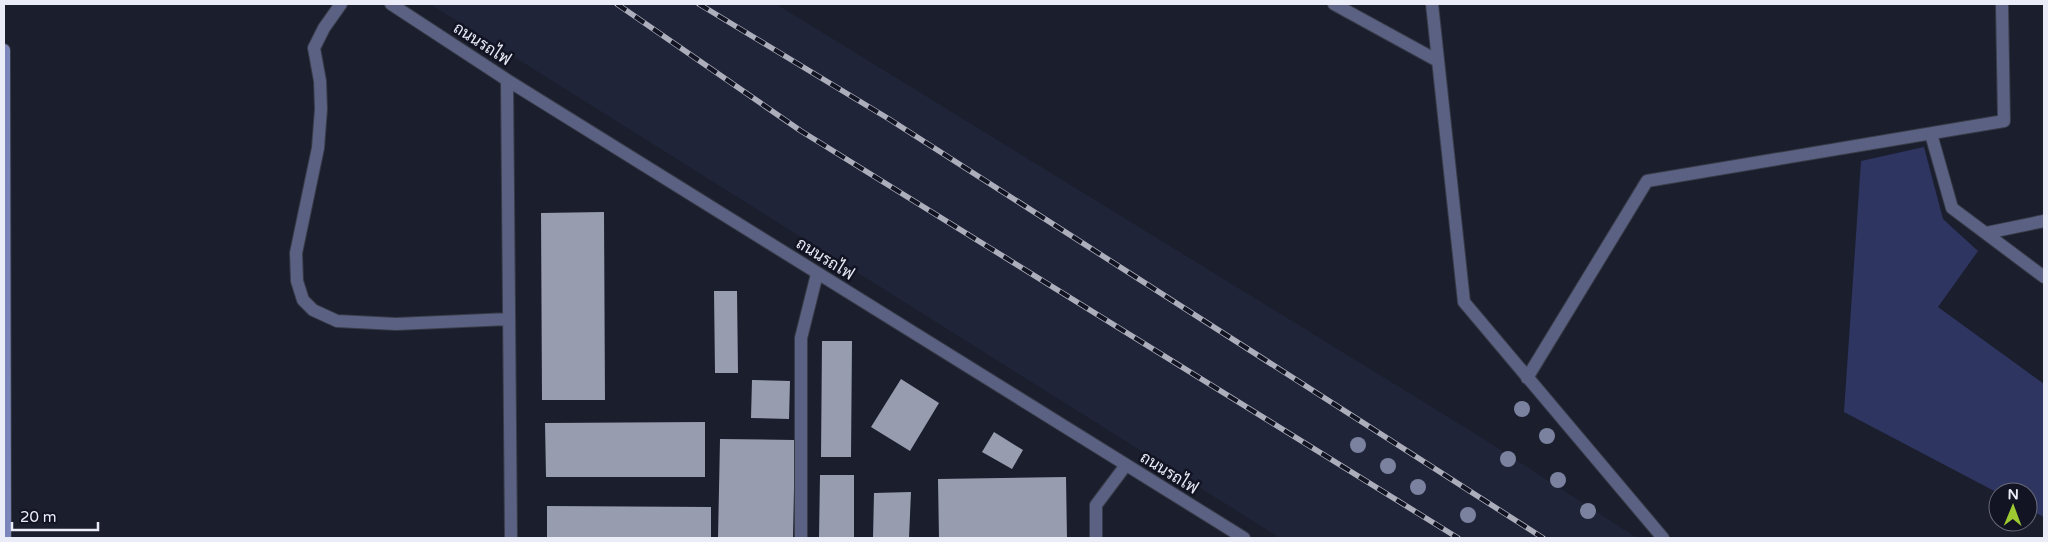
<svg xmlns="http://www.w3.org/2000/svg" width="2048" height="542" font-family="'Varela Round',Sarabun,sans-serif">
<style>
.built{fill:#202438}
.green{fill:#2e3561}
.building{fill:#979caf}
.lines{fill:none;stroke-linecap:round;stroke-linejoin:round}
.service-casing{stroke:#383b48;stroke-width:14}
.minor-casing{stroke:#383b48;stroke-width:14}
.secondary-casing{stroke:#383b48;stroke-width:14}
.service{stroke:#5a6182;stroke-width:12}
.minor{stroke:#5a6182;stroke-width:12}
.secondary{stroke:#7b86bb;stroke-width:12}
.rail-casing{stroke:#acafbb;stroke-width:5.5}
.rail{stroke:#121423;stroke-width:4;stroke-dasharray:11;stroke-linecap:butt}
.tree{fill:#7b829f}
.labels{text-anchor:middle;dominant-baseline:central;stroke-width:5;stroke-linejoin:round;paint-order:stroke}
.street-label{font-size:16px;fill:#eaecf7;stroke:#121423}
</style>
<rect width="100%" height="100%" fill="#1b1e2c"/>
<path class="built" d="M430,4H776L1479,436L1637,538H1280Z"/>
<path class="green" d="M1924,147L1943,219L1978,251L1938,307L2044,384V517L2028,509V492L1998,493L1844,412L1861,161Z"/>
<path class="building" d="M604,212L605,400H542L541,213Z
M714,291H737L738,373H715Z
M822,341H852L851,457H821Z
M901,379L939,403L910,451L871,427Z
M752,380L790,381L789,419L751,418Z
M705,422V477H546L545,423Z
M994,432L1023,450L1012,469L982,452Z
M720,439L795,440L793,538H718Z
M820,475H854V538H819Z
M1066,477L1067,538H939L938,479Z
M911,492L909,538H873L874,493Z
M547,506L711,507V538H547Z"/>
<g class="lines">
<g class="service-casing">
<path id="service" d="M1096,538V505L1126,465"/>
</g>
<g class="minor-casing">
<path id="minor" d="M341,4L324,28L314,48L320,81L321,109L318,148L296,253L297,281L303,300L313,310L337,321L396,324L509,319
M391,4L507,80L1244,538
M1334,4L1438,61
M1432,4L1464,302L1663,538
M507,80L511,538
M1931,134L1952,208L2044,277
M1986,233L2044,221
M1527,378L1647,181L2004,121L2002,4
M801,538V338L817,274"/>
</g>
<g class="secondary-casing">
<path id="secondary" d="M4,50L5,538"/>
</g>
<use href="#service" class="service"/>
<use href="#minor" class="minor"/>
<use href="#secondary" class="secondary"/>
<g class="rail-casing">
<path id="rail" d="M617,4L801,131L1458,538
M699,4L889,119L1543,538"/>
</g>
<use href="#rail" class="rail"/>
</g>
<g class="tree">
<circle cx="1522" cy="409" r="8"/>
<circle cx="1547" cy="436" r="8"/>
<circle cx="1358" cy="445" r="8"/>
<circle cx="1508" cy="459" r="8"/>
<circle cx="1388" cy="466" r="8"/>
<circle cx="1558" cy="480" r="8"/>
<circle cx="1418" cy="487" r="8"/>
<circle cx="1588" cy="511" r="8"/>
<circle cx="1468" cy="515" r="8"/>
</g>
<g class="labels">
<g class="street-label">
<text transform="translate(482 44) rotate(33)">ถนนรถไฟ</text>
<text transform="translate(825 259) rotate(32)">ถนนรถไฟ</text>
<text transform="translate(1169 473) rotate(32)">ถนนรถไฟ</text>
</g>
</g>
<rect width="2048" height="542" fill="none" stroke="#eaecf7" stroke-width="10"/>
<g transform="translate(2013 507) rotate(1)"><circle r="24" fill="#121423" stroke="#686a78"/>
<path d="M0-4L9 19L0 12L-9 19Z" fill="#9dca30"/>
<text y="-8" font-size="14" font-weight="bold" text-anchor="middle" fill="#eaecf7">N</text>
</g>
<path d="M12 522v8h86v-8" fill="none" stroke="#eaecf7" stroke-width="2.5"/>
<text x="20" y="522" font-size="15" fill="#eaecf7" stroke="#121423" stroke-width="4" paint-order="stroke">20 m</text>
</svg>
